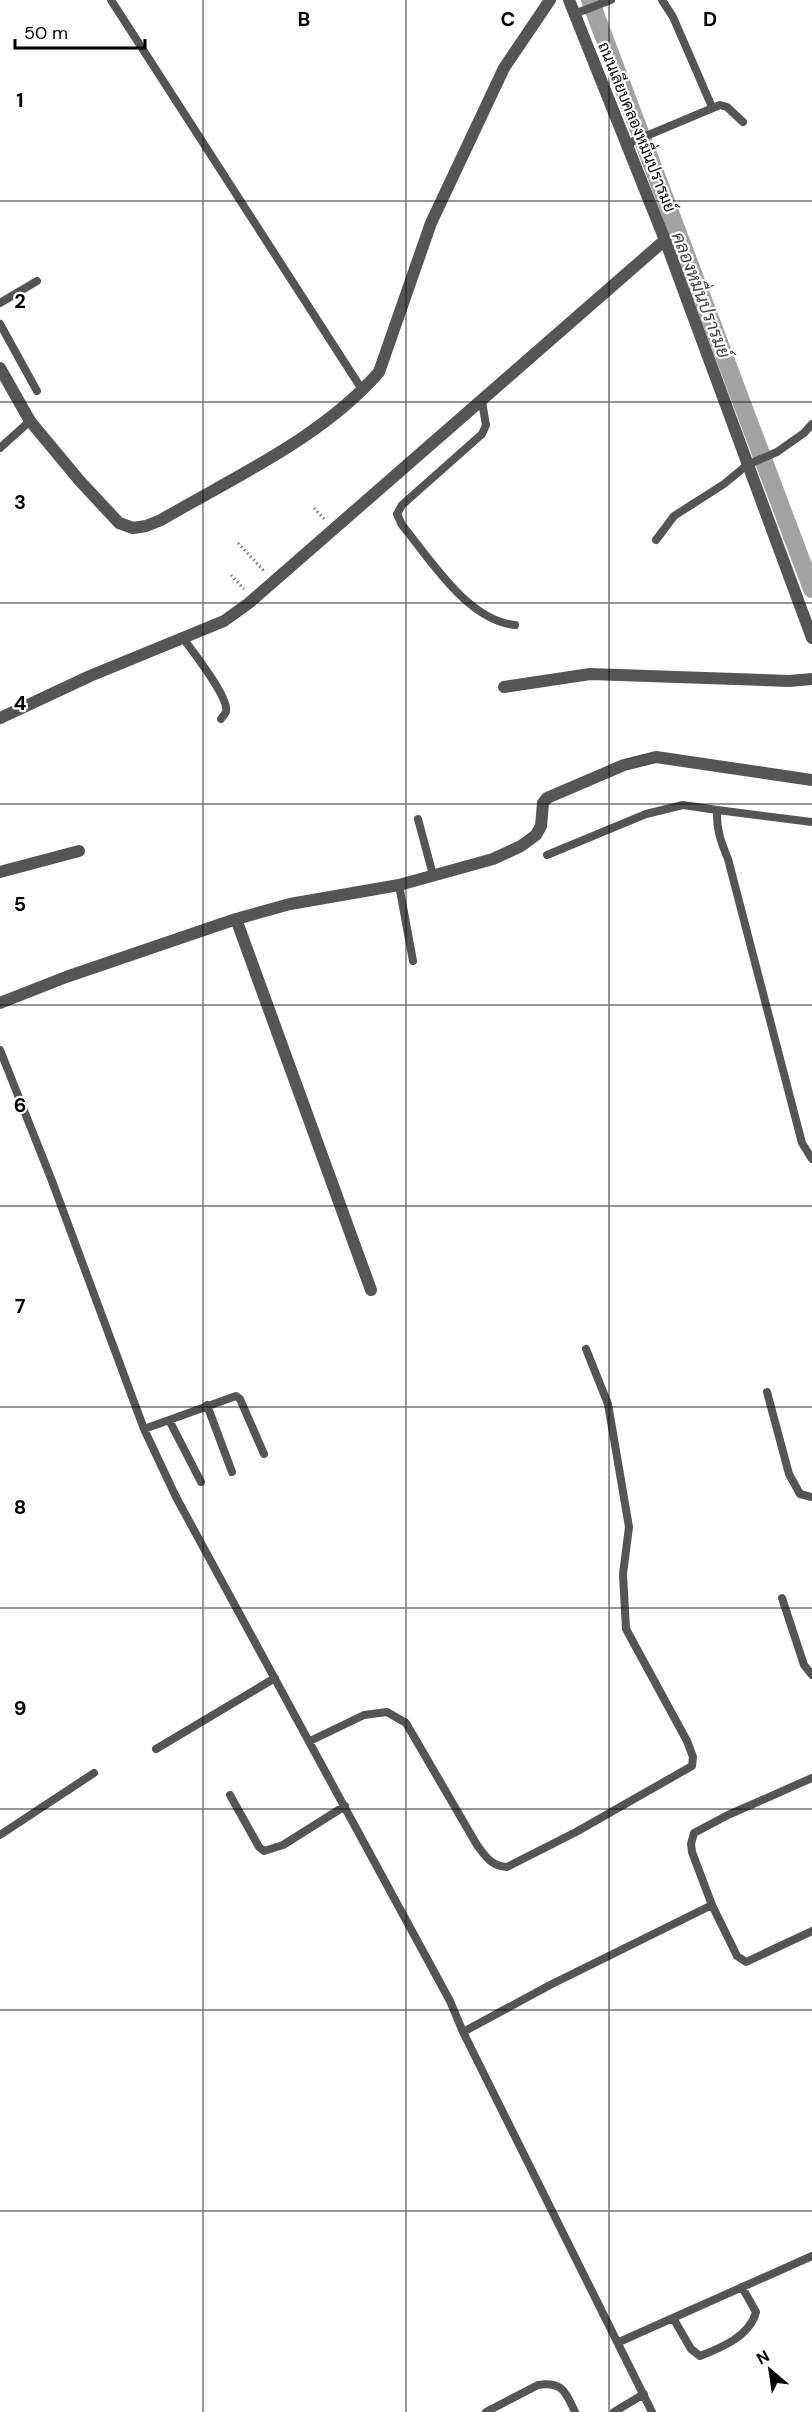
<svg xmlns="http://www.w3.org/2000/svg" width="812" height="2412" font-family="'DM Sans',Sarabun,sans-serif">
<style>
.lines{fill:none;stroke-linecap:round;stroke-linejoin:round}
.canal{stroke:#a3a3a3;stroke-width:18}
.path{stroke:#777;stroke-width:3;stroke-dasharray:1.5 3;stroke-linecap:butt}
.lane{stroke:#555;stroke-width:8}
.street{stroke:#555;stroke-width:12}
.grid{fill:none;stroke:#000;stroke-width:1.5;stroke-opacity:0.55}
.labels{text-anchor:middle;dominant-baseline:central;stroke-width:4.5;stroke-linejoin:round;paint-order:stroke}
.street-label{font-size:16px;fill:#000;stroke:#fff}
.water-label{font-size:18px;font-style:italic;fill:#444;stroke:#fff}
.grid-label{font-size:20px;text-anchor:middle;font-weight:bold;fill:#000;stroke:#fff;stroke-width:4.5;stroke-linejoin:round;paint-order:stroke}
</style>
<rect width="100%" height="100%" fill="#fff"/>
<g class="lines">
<path class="canal" d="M590,0L812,589"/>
<path class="path" d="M314,508L325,520
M238,543L265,572
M231,575L244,589"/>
<path class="lane" d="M111,0L363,391
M662,0L673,17L712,107
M574,14L611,0
M627,144L720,105L727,107L743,122
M0,303L37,281
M0,324L37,391
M482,402L486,425L482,434L402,505L397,514L402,525C431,560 467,620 515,625
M0,448L30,421
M656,540L674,516L724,484L747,465L777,452L804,433L812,424
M183,638C192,651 230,698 226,712C226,712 221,719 221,719
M418,819L433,875
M812,822L717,810C716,829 721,842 728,859L802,1143L812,1159
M547,855L646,814L683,805L717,810
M399,885L413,961
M0,1050L52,1181L144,1429L176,1497L450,2001L463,2032L652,2412
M767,1392L789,1474L800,1494L812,1497
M207,1405L232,1472
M169,1420L201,1482
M144,1429L236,1396L240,1399L264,1454
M782,1598L804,1665L812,1675
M310,1741L364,1715L387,1712L406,1723L477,1845C486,1857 491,1866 507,1867L576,1832L692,1766L693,1757L687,1741L626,1629L623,1574L629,1527L608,1404L586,1349
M156,1749L275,1678
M230,1795L259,1847L264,1851L283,1845L345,1806
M0,1835L94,1773
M712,1905L692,1852L691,1844L694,1833L728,1815L812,1778
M463,2032L550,1985L712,1905L737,1956L746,1962L812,1931
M673,2318L691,2349L700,2356C721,2348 750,2336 756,2312L742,2287
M619,2342L812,2256
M486,2412L538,2385C563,2381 566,2393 575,2412
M614,2412L644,2394"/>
<path class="street" d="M569,0L665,240L812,638
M0,368L30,421L79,480L119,523L133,528L146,526L161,520C234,477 323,437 379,372L431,223L504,68L550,0
M504,687L590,674L789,681L812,679
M0,718L90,676L224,621L249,603L665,240
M0,872L79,851
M236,919L371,1290
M0,1003L66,977L236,919L290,904L399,885L493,859L521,846L536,835L541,826L543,803L547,798L624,765L656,757L812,780"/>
</g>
<path class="grid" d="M203,0V2412M406,0V2412M609,0V2412M0,201H812M0,402H812M0,603H812M0,804H812M0,1005H812M0,1206H812M0,1407H812M0,1608H812M0,1809H812M0,2010H812M0,2211H812"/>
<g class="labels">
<g class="street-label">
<text transform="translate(637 127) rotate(68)">ถนนเลียบคลองหมื่นปรารมย์</text>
</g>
<g class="water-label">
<text transform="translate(701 295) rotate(69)">คลองหมื่นปรารมย์</text>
</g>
</g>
<g class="grid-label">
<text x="304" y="26">B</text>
<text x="508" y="26">C</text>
<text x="710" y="26">D</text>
<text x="20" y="107">1</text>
<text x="20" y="308">2</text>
<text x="20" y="509">3</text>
<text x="20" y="710">4</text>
<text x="20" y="911">5</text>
<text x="20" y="1112">6</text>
<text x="20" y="1313">7</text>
<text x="20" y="1514">8</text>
<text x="20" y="1715">9</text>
</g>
<g transform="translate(770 2370) rotate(331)" stroke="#ffffff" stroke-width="4.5" paint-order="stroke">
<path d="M0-4.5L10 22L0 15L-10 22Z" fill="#000000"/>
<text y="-9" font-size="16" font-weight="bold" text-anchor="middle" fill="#000000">N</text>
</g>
<path d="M15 39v9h130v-9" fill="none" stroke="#000000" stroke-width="3"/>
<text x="24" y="39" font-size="18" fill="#000000" stroke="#ffffff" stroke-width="4.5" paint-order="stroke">50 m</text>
</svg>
